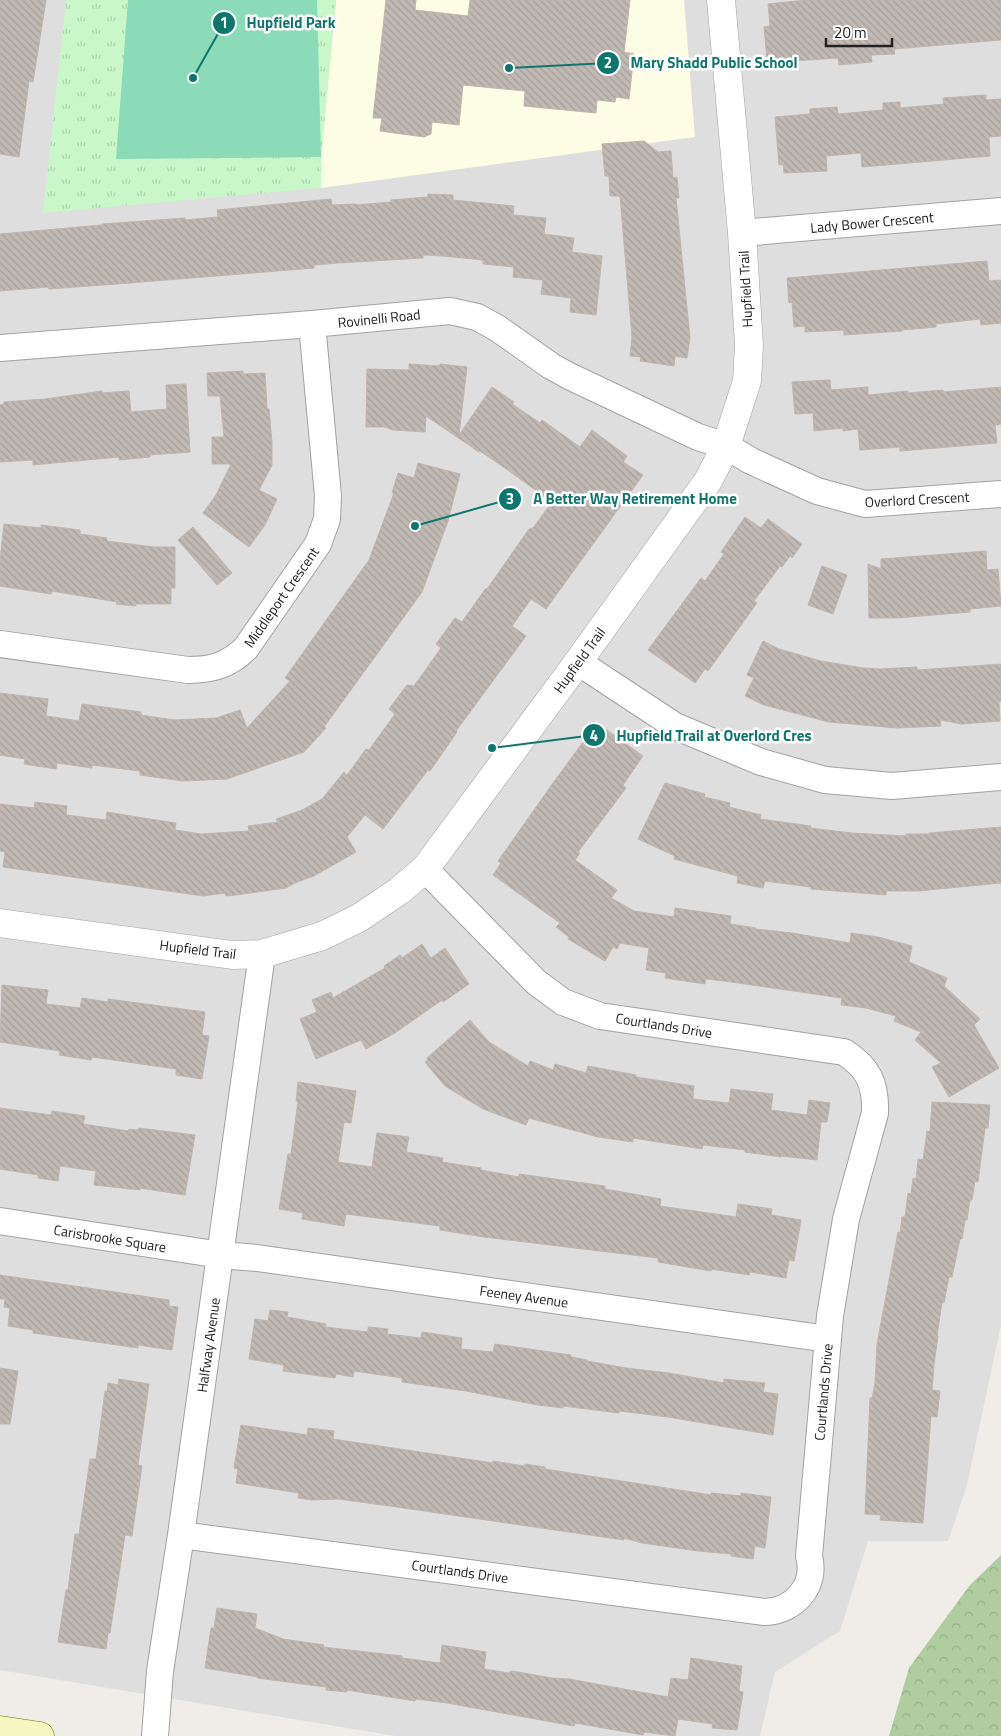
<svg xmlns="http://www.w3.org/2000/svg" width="1001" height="1736" font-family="'Titillium Web',sans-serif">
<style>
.residential{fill:#dfdede}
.education{fill:#fdfce4}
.forest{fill:url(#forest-crowns)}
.park{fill:url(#park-tufts)}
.pitch{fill:#8bdab8}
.building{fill:url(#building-back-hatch);stroke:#c1b4ab}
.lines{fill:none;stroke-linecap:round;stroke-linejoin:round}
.minor-casing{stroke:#a2a2a2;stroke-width:28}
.tertiary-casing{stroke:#a2a2a2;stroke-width:29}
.secondary-casing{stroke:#6d730c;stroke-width:29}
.minor{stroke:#fff;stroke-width:26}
.tertiary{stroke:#fff;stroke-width:28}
.secondary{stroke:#f6f6c0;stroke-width:28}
.labels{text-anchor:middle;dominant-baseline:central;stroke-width:5;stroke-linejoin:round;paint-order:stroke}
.street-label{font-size:14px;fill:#212121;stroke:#fff}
.leader{fill:none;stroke:#0f766e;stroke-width:2}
.callout-dot{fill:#0f766e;stroke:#fff;stroke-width:2}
.mark-label{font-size:15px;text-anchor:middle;font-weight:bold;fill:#fff}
.callout-label{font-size:15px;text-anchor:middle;font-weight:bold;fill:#0f766e;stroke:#fff;stroke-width:5;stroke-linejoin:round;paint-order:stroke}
</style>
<defs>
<pattern id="forest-crowns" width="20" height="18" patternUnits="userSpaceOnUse" patternTransform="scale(1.25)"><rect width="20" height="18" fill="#afcd9f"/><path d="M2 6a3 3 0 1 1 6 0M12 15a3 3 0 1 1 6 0" fill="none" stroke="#96b089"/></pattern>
<pattern id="park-tufts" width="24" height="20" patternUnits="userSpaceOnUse" patternTransform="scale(1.25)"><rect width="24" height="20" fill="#c9f7ca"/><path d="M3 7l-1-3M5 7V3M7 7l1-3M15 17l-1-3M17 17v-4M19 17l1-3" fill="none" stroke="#acd3ad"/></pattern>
<pattern id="building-back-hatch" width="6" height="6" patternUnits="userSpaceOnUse" patternTransform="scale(1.25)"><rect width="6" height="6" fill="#c1b9b4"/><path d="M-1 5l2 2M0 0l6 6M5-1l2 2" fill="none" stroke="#a69f9a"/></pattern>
</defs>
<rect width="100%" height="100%" fill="#f0ede8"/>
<path class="residential" d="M0,0H1001V1325L966,1489L948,1541H868L840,1631L775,1672L760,1736H395L0,1670Z"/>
<path class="education" d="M336,0H684L695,137L321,188V157Z"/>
<path class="forest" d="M1001,1555V1736H889L909,1668L970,1585Z"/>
<path class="park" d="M66,0H336L321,157V188L43,213Z"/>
<path class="pitch" d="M128,0H317L321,157L116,159Z"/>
<path class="building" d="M0,0H46L33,82L29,81L19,157L0,154Z
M386,0H416L415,10L468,16L470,0H630L624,52L634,54L629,99L616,97L615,102L597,100L596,113L524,106L525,91L463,85L459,125L432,122L431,134L424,137L380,131L382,118H373Z
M806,0H1001V40L894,49L895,54L871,55L872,62L839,65L838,58L793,61V68L768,70L764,27L770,26L768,4Z
M986,95V100L1001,99V136L989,137L990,156L862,167L861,153L826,156L827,171L784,173L783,164L779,165L775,117L810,114V109L837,107L838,114L883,110V103L900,102V108L944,104L943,98Z
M644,141L658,152L671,151L673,178L677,177L679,198H676L690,338L687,358L675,356L674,366L640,361L641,357L630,356L632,337L620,196H610L609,176H605L602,144Z
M428,194L453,195V200L514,206L513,215L546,218L544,234L574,238L572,252L602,256L596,315L570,312L571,298L541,294L543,280L513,277L514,267L483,264V260L443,256L423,255V258L338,263L314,265V268L130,283L49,289L48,287L0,291V234L102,225V224L185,218V220L218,217L217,210L331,199L332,205L356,204V205L391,202V200L428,197Z
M987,261L989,281L1001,280V323L981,325L980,319L936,324V327L902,330V331L844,335V330L805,332V326L794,327L792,302L789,303L787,278Z
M409,364L439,366L440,364L467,367L459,435L492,387L514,402L512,404L540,423L542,420L580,447L592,430L627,456L623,462L643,475L546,609L531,599L512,626L526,636L456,731L457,732L430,771L428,770L383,829L365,815L347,837L356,852L314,876L297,882L286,888L236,895L226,896L225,893L203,896L3,867L5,852L0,851V804L34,808L35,802L67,806L66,815L106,820L107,812L143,818L176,823L175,830L201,834L249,831L248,826L278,822L276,819L300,811L322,799L344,772L347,775L366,749L369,750L395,714L389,709L407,685L414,686L441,648L436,644L455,618L462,622L486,588L487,589L529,529L533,528L552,502L502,466L480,451L479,452L426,416L425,432L393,430L385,427H366L367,369L409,370Z
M243,371V374L265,373L267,409H269L272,442V465L259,490L277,499L265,525L249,547L203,513L216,495L231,464H212V437H224L220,396H208L207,373Z
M830,380L831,390L868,387V395L908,391V393L943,390V392L1001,387V424L995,425L997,443L900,451V447L860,450L858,429L843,431V428L814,431L813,413L795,414L792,382Z
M186,384L190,452L150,455V457L119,460V457L33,465V460L0,462V405L4,404V402L45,399L102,391V393L129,391L131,412L167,409L166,385Z
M418,463L460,474L448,521L422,592L324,727L326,728L304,752L227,779L183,781L140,775V771L92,765V768L57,763L56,769L24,764L25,759L0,755V693L48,699L46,716L79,721L82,704L141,712V715L174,720L216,718L240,710L247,728L290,681L285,678L369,560L394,493H392L398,473L414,478Z
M745,517L761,528L768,519L802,544L792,558L790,556L782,567L780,566L754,601L757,603L708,671L705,669L695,683L648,650L701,578L705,581L724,554L721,552Z
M4,524L41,528V525L80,530V534L107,538V541L154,547H175V588H171V604H136V606L116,604L117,602L52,591L51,594L0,586V560Z
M193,527L232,573L217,585L178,540Z
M986,551L987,570L998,569L1001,606L970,609V612L897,618H869L868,564L881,569V559Z
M822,566L847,575L833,614L808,605Z
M763,641L779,649L821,661L863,668L880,669L917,667V670L1001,664V701L999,702L1000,721L962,724L940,720L941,726L897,728L829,722L764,705L745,696L754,678L747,675Z
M600,725L643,756L623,785L626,788L578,852L580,853L575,860L617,890L611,898L634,911L674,917L675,908L731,916L730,924L756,928V929L792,933L850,943L851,933L878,937L912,946L909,962L947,978L944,986L980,1019L974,1025L999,1068L949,1097L932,1067L941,1063L915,1040L921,1032L894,1021L896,1016L866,1008L841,1005L842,998L724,981L706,979L705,984L665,978L666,973L646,970L649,948L620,943L617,949L613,947L605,961L568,939L569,937L556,927L560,923L493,875L501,863L498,861L553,783L589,734L592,736Z
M665,783L705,794L704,797L730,803L729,807L761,815L760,819L811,826L810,828L852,833L906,836V834H930L929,833L1001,827V883L918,891H886V895L811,889V887L765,881L763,888L737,883L738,876L674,859L675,856L638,839Z
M422,944L431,958L445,948L469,984L443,1002L442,1000L395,1033L366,1049L361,1040L316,1059L300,1019L317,1012L312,1000L331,992L333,998L385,968L384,966L400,955L402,958Z
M2,985L48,990L46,1004L80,1008L82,998L108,1002V999L205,1012L202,1035L209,1036L202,1079L176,1075V1069L92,1057L91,1060L59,1055L60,1051L0,1042Z
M470,1020L489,1042L528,1066L530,1061L553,1070L555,1064L586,1073L588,1066L636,1075V1077L694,1086L693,1099L729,1103L731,1089L773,1094L771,1110L807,1115L809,1100L830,1103L827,1122H821L817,1160L781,1156V1157L745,1152V1150L703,1145L702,1149L633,1138V1142L598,1137L529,1118L526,1125L483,1109L445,1086L425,1062L428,1060L427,1058Z
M298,1082L356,1091L351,1123L344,1122L338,1162L372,1167L377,1133L409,1137L406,1152L443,1158L442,1162L481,1168V1170L519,1177V1174L605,1186V1189L661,1199L660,1206L736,1217L738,1204L772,1209L771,1215L801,1220L794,1261L789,1260L786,1278L750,1272L749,1275L711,1269V1271L658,1262V1258L484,1237L440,1230V1226L346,1214L344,1226L302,1219L303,1213L279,1209L288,1154H291L298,1101H296Z
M932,1102L990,1105L988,1128H985L978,1182L975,1181L972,1200H970L967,1220H965L962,1239H960L952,1277H949L944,1303L942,1302L937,1336H938L934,1364L932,1390L940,1391L937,1417L931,1416L923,1523L880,1520L881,1515L865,1514L870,1398H872L875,1383L877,1344L898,1232L900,1233L902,1217H905L908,1193L911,1194L913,1178L916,1179L918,1159L923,1160L927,1131L930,1132Z
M0,1108L51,1115L52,1111L85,1116L83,1124L128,1131L129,1129L138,1130L139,1128L195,1135L185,1195L140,1188V1190L94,1185L96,1171L60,1166L58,1181L38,1178V1175L0,1169Z
M0,1275L169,1300V1306L178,1307L172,1350L138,1345V1348L33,1333V1330L8,1326L10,1308L4,1307L5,1299H0Z
M270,1310L288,1312L287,1317L326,1324L325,1327L368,1332V1327L388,1329L387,1334L421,1338L422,1332L462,1338L461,1349L493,1352L495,1344L571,1355V1357L587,1360V1361L626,1368L669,1373L724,1383V1379L765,1383L763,1392L778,1394L773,1435L668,1417L620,1411L619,1413L563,1406V1408L538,1405L466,1391L402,1382V1378L354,1371L353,1377L336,1374L335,1378L283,1371L284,1365L249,1359L255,1319L268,1321Z
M0,1368L18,1371L10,1424H0Z
M119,1379L149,1384L138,1465L142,1466L132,1536L125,1535L110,1633H108L106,1649L58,1642L66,1590H68L75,1534H79L90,1459H96L105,1391L107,1392L108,1383L118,1385Z
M241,1425L307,1435L308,1428L334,1431L333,1439L493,1463V1461L524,1466L525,1464L545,1467V1469L711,1495V1493L741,1496V1493L771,1497L765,1548L755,1546L753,1559L731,1556V1554L698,1551L642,1543L624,1538V1540L603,1537L390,1506L338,1499L312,1500L298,1498L299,1493L236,1483L238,1469L234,1468Z
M217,1608L257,1614L255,1628L283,1639L324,1645L323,1647L402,1656V1658L440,1663L442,1645L486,1652L484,1669L508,1673L512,1671L552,1678L569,1679L668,1697L671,1678L688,1680L691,1658L742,1666L739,1691L743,1692L737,1730L712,1728L713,1724L678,1719L675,1736L644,1732L643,1735L575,1723L574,1726L447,1703L416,1699L415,1701L347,1690V1692L326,1690V1687L257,1678L258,1677L205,1668L211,1628H214Z"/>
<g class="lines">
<g class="minor-casing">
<path id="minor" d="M742,233L1001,211
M0,348L312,324L450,311L477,317L497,328L551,366L569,376L698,437L726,446L751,461L817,491L865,504L1001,494
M0,644L188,670C212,670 229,665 246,648L318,544L327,519L328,496L312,324
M578,662L675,726L761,762L825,780L892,786L1001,777
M0,1221L221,1255L257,1258L828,1339
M181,1535L765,1612C794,1611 817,1586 809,1556L830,1316L846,1219L875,1113C876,1084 869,1068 844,1052L600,1016L563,1002L536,982L425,869
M155,1736L160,1671L181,1535L262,954"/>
</g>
<g class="tertiary-casing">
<path id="tertiary" d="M0,923L232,955L262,954L322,936L359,918L399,891L425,869L578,662L708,481L726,446L747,381L749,345L742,233L721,0"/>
</g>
<g class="secondary-casing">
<path id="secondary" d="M0,1730L40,1736"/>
</g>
<use href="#minor" class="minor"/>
<use href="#tertiary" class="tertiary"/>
<use href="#secondary" class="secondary"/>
</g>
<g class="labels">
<g class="street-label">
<text transform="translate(872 222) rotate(-5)">Lady Bower Crescent</text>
<text transform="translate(745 289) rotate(-93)">Hupfield Trail</text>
<text transform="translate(379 318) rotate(-6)">Rovinelli Road</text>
<text transform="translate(917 499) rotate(-3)">Overlord Crescent</text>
<text transform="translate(281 597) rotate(-55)">Middleport Crescent</text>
<text transform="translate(579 660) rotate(-54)">Hupfield Trail</text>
<text transform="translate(198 949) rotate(7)">Hupfield Trail</text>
<text transform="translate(664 1025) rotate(9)">Courtlands Drive</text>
<text transform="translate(110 1238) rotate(9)">Carisbrooke Square</text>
<text transform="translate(524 1296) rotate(8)">Feeney Avenue</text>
<text transform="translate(208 1345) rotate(-82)">Halfway Avenue</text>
<text transform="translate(823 1392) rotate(-85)">Courtlands Drive</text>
<text transform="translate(460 1571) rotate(8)">Courtlands Drive</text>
</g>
</g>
<path class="leader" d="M193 78L224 23M509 68L608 63M415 526L510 499M492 748L594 735"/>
<g class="callout-dot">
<circle cx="193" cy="78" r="5"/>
<circle cx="509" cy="68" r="5"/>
<circle cx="415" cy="526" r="5"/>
<circle cx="492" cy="748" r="5"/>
<circle cx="224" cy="23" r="12"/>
<circle cx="608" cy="63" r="12"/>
<circle cx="510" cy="499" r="12"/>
<circle cx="594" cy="735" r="12"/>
</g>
<g class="mark-label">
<text x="224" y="28">1</text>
<text x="608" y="68">2</text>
<text x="510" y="504">3</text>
<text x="594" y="741">4</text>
</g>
<g class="callout-label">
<text x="291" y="28">Hupfield Park</text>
<text x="714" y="68">Mary Shadd Public School</text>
<text x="635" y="504">A Better Way Retirement Home</text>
<text x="714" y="741">Hupfield Trail at Overlord Cres</text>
</g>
<path d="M826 38v8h66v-8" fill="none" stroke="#212121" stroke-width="2.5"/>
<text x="834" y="38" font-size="15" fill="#212121" stroke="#ffffff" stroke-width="4" paint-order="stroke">20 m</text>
</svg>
